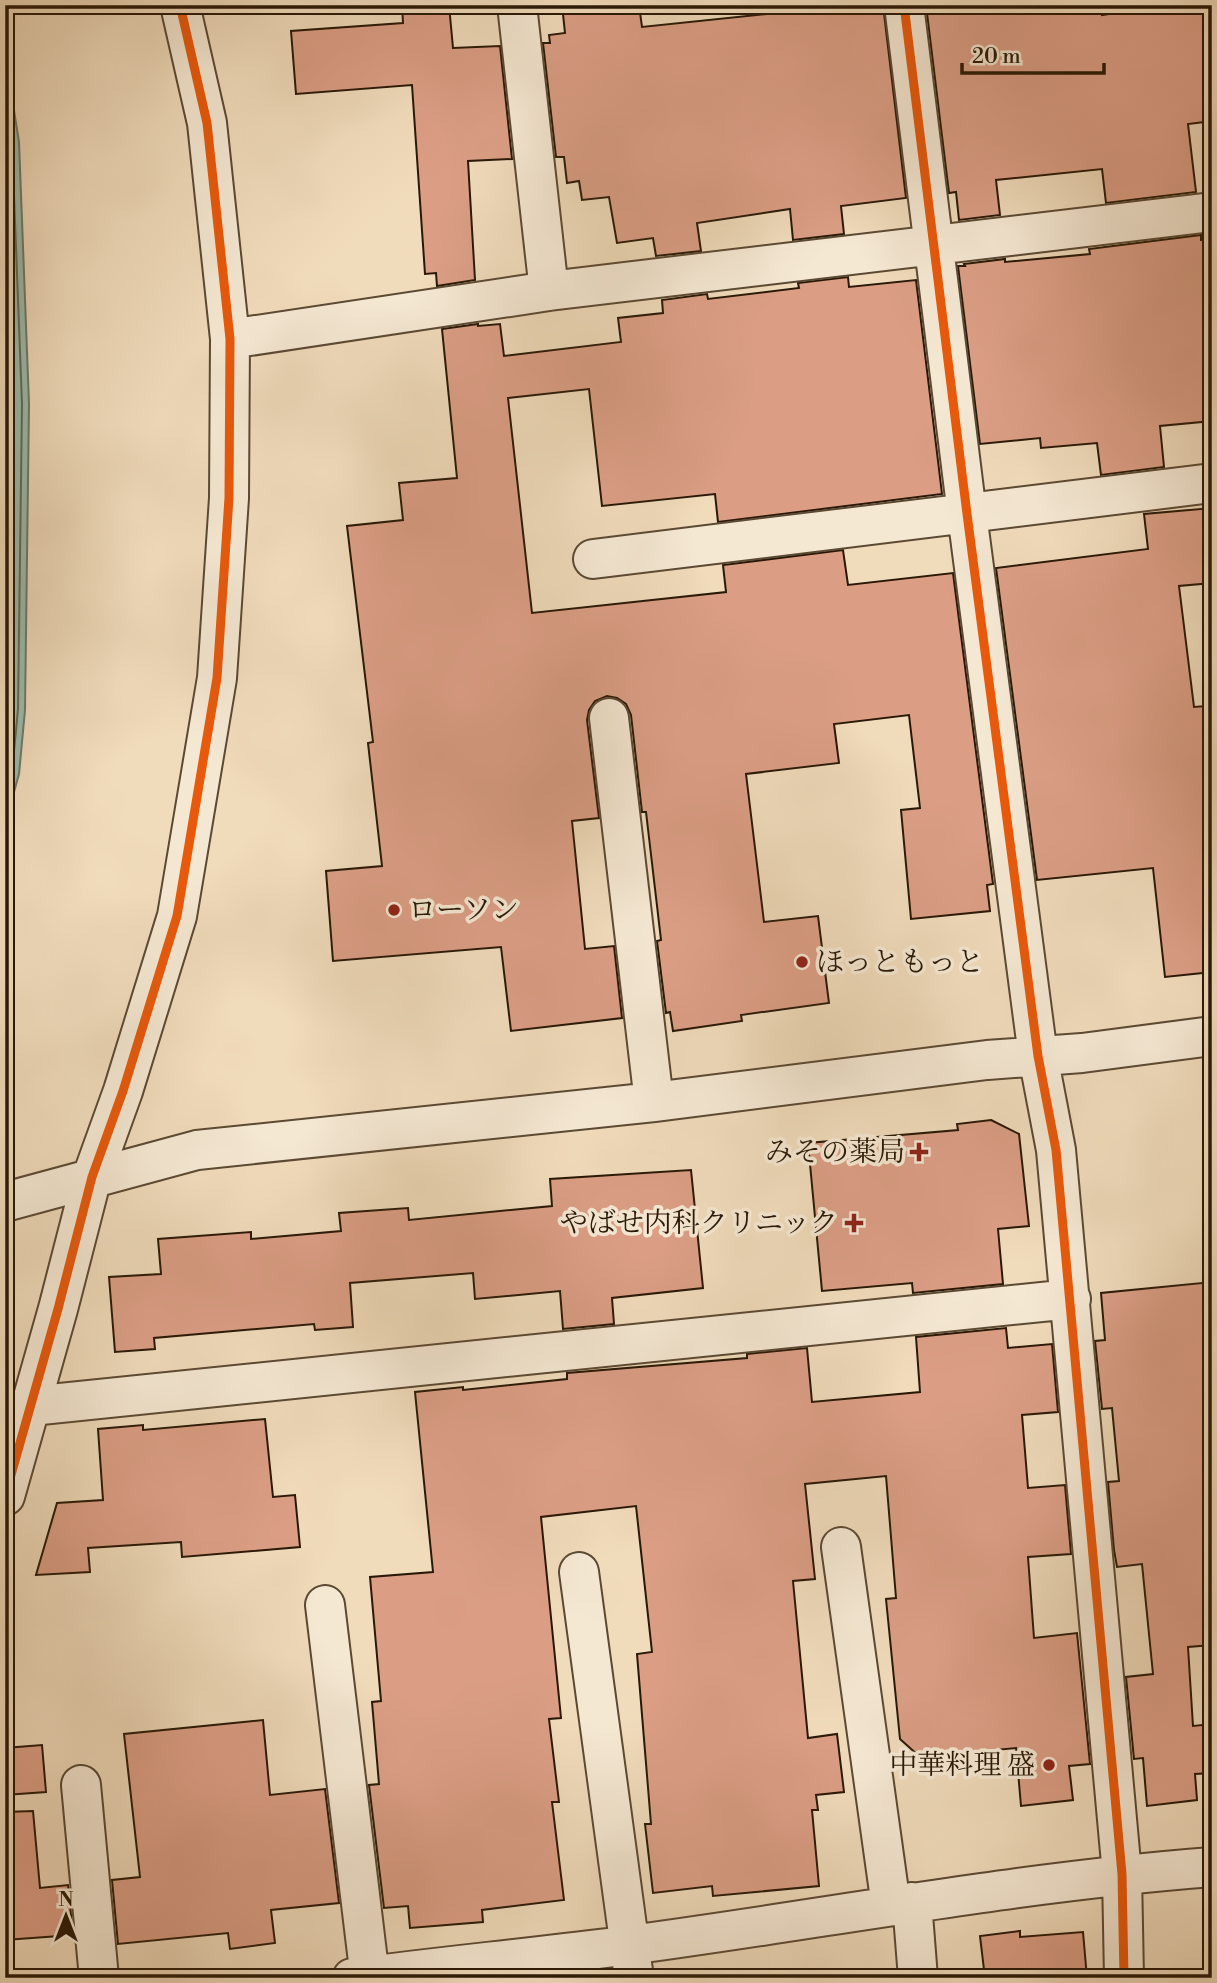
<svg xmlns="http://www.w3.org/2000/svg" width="1217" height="1983" font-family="'Libre Bodoni','Noto Serif JP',serif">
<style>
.water{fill:#9bbbab;stroke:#6d7a69;stroke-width:2}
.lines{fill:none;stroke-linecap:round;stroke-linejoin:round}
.shore{stroke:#626a58;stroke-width:2}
.building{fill:#db9e85;stroke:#291806;stroke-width:2}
.minor-casing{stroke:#5b4933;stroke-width:42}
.minor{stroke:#f5e8d3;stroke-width:38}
.cycleway-casing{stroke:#f5e8d3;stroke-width:13}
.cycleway{stroke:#e8590c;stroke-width:9}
.poi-dot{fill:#8f2418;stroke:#f5e8d3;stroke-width:2.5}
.labels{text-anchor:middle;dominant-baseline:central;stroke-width:7;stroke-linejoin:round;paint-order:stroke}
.poi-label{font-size:28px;fill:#291806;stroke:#f5e8d3;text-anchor:end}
</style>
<rect width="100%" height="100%" fill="#f0dbbb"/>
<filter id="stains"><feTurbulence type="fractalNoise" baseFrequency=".00286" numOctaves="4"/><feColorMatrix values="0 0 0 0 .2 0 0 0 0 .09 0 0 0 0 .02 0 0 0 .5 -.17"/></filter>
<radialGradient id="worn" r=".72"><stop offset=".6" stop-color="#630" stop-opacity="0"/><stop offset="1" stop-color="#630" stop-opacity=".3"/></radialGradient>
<path class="water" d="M5,53L19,142L29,404L25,710L19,774L5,824Z"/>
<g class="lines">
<path class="shore" d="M5,99L12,143L22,404L18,709L12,773L5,798
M5,202L13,404L9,709L5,753"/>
</g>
<path class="building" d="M402,5H449L453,48L500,46L512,159L468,161L475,280L437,286L436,273L425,274L412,85L296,94L291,31L403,23Z
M562,5H639L642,27L766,14V11L816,5H883L906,198L841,206L844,234L793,240L790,209L697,223L701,251L656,256L653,238L617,243L609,197L582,200L579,181L567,183L564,157H556L543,43H550L549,35L565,33Z
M926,5H1101L1102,15L1167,5H1212V121L1188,124L1196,192L1106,203L1102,169L996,180L1000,215L959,220L956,192L949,193Z
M1201,235V240H1204L1212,313V421L1160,426L1164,467L1101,475L1097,443L1041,448L1040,438L980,444L958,266H965L964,264L1005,259V262L1090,254L1089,249Z
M848,277L849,287L916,280L942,494L718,522L715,494L602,506L589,389L508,398L532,613L726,592L723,565L843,550L848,585L953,573L993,884L987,885L990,911L911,919L901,810L920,808L909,715L834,724L839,763L746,774L764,922L818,916L829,1003L741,1015L742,1021L673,1031L670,1012L666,1013L657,941L661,940L646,812H642L631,715L626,704L617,698L607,696L595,701L589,710L587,720L599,818L572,821L585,949L614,946L622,1018L511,1031L501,947L333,961L326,871L382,866L368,743L373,742L347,526L403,520L399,483L457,478L442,329L478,324V326L500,324L504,356L621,342L618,318L663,313L662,300L707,294L708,299L799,288L798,283Z
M1212,508V583L1179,586L1194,707L1206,706L1212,750V972L1165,977L1153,868L1037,880L996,568L1148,549L1144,514Z
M991,1120L1019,1134L1029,1226L998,1229L1003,1284L913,1293L912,1283L822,1291L808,1143L958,1130L957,1124Z
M691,1170L703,1288L612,1298L614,1324L563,1329L560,1291L475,1299L473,1273L350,1283L353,1327L315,1330L314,1324L154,1338L155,1349L115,1352L109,1277L161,1274L158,1239L251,1232V1239L341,1231L339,1213L408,1208L409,1220L552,1206L550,1179Z
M1212,1282V1645L1188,1647L1193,1726L1212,1724V1773L1195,1774L1197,1800L1147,1806L1143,1758L1134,1759L1126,1677L1153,1674L1142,1564L1117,1567L1114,1550L1108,1482L1119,1481L1112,1408L1102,1409L1095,1341L1105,1340L1101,1293Z
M1006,1328L1008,1348L1052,1344L1058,1412L1022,1415L1028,1488L1065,1485L1071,1554L1028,1557L1034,1638L1077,1633L1090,1764L1069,1766L1073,1800L1021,1806L1016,1748L920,1757L900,1739L886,1599L896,1598L886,1476L805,1484L815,1579L793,1581L808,1738L837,1734L844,1792L816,1795L818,1810H812L819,1886L713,1896L712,1886L653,1893L645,1824H651L637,1654L652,1652L636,1506L541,1517L561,1718L549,1719L559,1802H552L564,1900L482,1910L483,1922L410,1928L408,1906L384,1908L369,1785L379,1784L372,1702L381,1701L370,1577L433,1572L415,1392L463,1387V1390L567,1379V1373L747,1358V1354L807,1348L812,1402L920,1392L916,1337Z
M265,1419L273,1497L295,1495L300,1547L182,1557L181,1542L88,1548L90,1572L36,1575L57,1503L103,1500L98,1429L143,1425V1430Z
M263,1720L270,1795L325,1789L339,1903L271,1910L275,1943L230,1949L228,1933L118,1944L112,1880L140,1877L124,1734Z
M42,1745L46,1792L5,1795V1748Z
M33,1811L40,1888L68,1885L73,1935L5,1940V1812Z
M1020,1931V1937L1083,1932L1087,1978H985L980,1936Z"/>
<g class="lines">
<g class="minor-casing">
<path id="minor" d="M517,5L549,291
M904,5L967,514L1038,1056L1056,1150L1122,1874L1124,1978
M230,339L549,291L1212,212
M593,559L1212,483
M609,718L654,1102
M5,1202L197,1150L654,1102L987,1060L1082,1053L1212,1036
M31,1406L1071,1299
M5,1496L58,1309L92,1177L123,1091L177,916L217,678L229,498L230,339L207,123L180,5
M841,1547L891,1906
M579,1572L634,1978
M325,1605L370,1978
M81,1785L99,1978
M912,1902L918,1978
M352,1978C444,1966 538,1957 630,1945C824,1919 1016,1882 1212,1867"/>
</g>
<use href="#minor" class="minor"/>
<g class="cycleway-casing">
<path id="cycleway" d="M904,5L967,514L1038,1056L1056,1150L1122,1874L1124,1978
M5,1496L58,1309L92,1177L123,1091L177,916L217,678L229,498L230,339L207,123L180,5"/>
</g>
<use href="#cycleway" class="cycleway"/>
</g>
<g class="poi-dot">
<circle cx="394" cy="910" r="7"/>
<circle cx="802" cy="962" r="7"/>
<path d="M915.5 1141.5h7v7h7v7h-7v7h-7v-7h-7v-7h7z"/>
<path d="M850.5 1212.5h7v7h7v7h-7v7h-7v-7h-7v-7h7z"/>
<circle cx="1049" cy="1765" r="7"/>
</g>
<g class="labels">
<g class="poi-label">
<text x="408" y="910" text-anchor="start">ローソン</text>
<text x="816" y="962" text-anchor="start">ほっともっと</text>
<text x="905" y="1152">みその薬局</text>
<text x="838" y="1223">やばせ内科クリニック</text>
<text x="1035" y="1765">中華料理 盛</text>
</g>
</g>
<rect width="1217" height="1983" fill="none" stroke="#f0dbbb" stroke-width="28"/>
<rect x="7" y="7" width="1203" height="1969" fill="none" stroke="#291806" stroke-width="3.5"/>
<rect x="14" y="14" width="1189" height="1955" fill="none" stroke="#291806" stroke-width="2"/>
<g transform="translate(66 1916)" stroke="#f5e8d3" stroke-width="5" paint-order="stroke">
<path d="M0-5L12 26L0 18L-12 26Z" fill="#291806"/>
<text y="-10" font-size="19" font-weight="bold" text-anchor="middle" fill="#291806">N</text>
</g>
<path d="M962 63v10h142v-10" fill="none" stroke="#291806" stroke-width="3.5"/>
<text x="972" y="63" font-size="21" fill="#291806" stroke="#f5e8d3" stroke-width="5" paint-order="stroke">20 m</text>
<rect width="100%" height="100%" filter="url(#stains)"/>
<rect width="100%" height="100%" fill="url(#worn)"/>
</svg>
